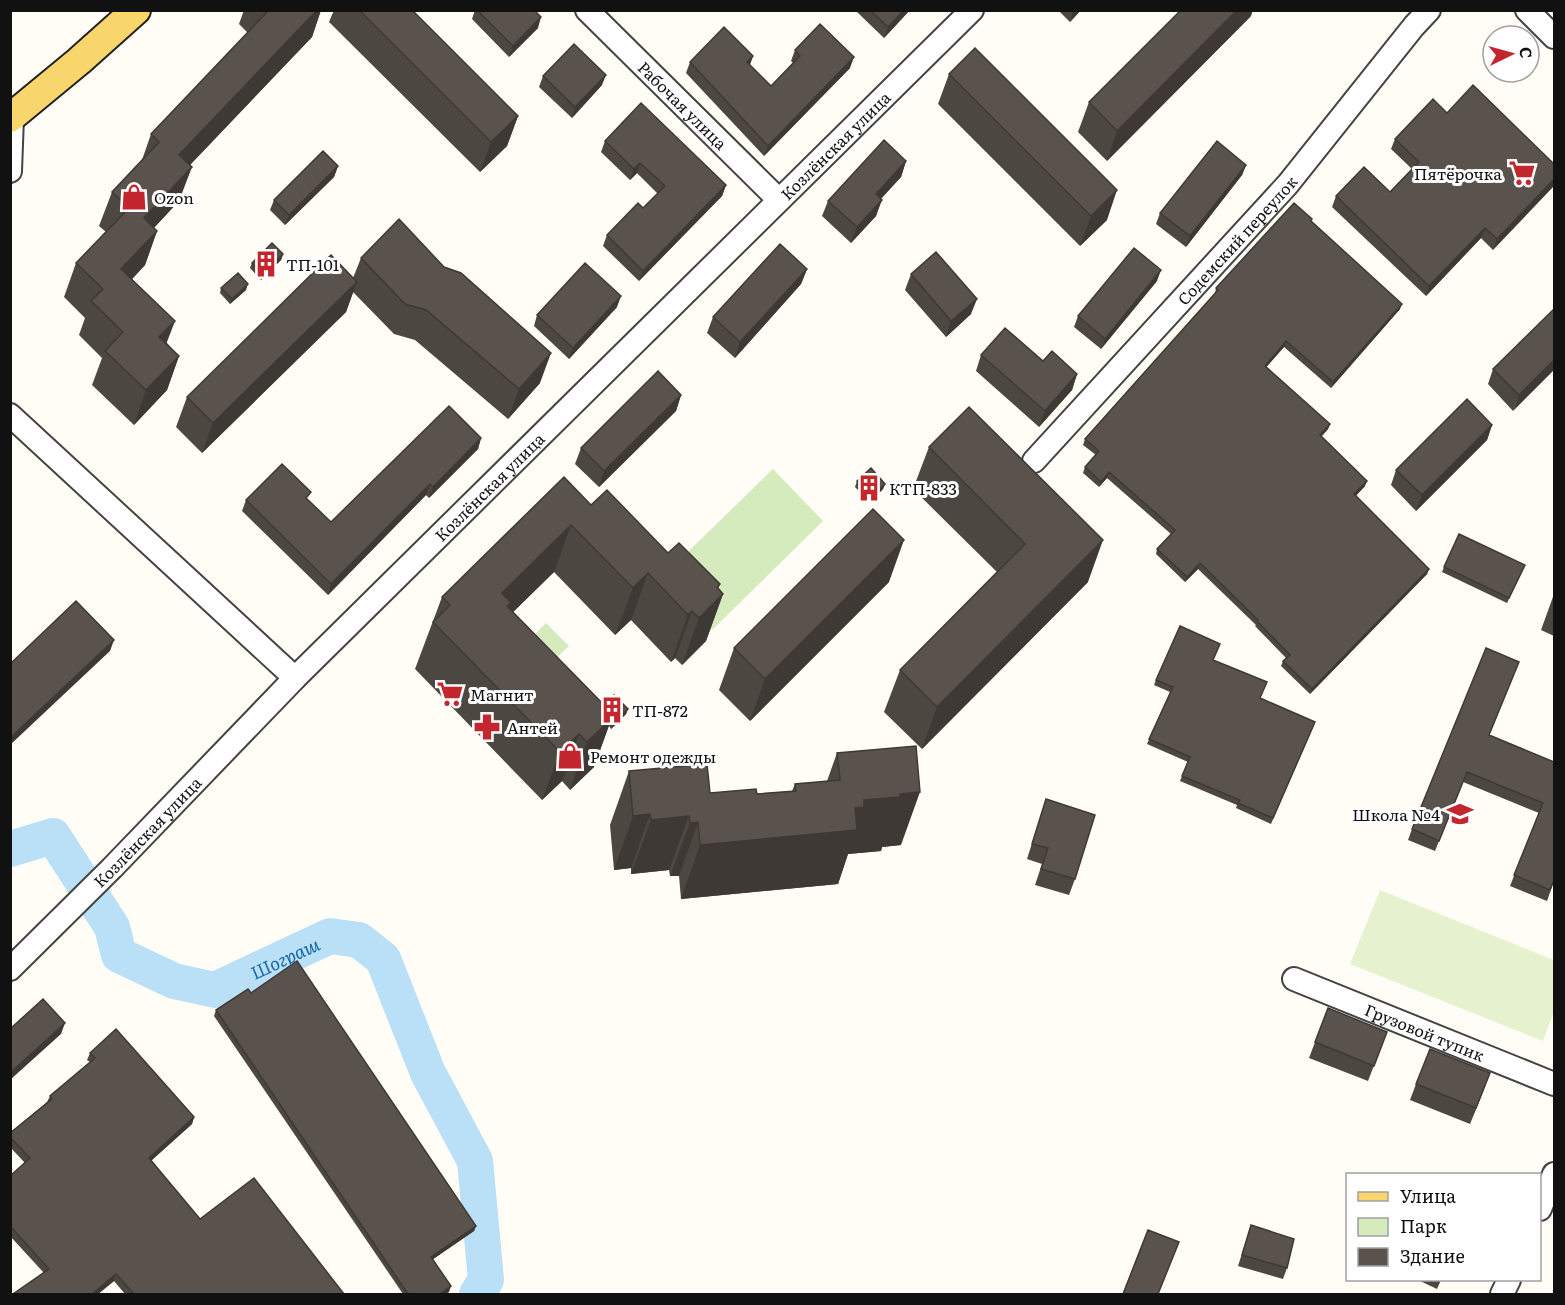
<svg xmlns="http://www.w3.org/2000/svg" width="1565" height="1305" font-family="Literata,serif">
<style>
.green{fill:#d5ebbd}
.pitch{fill:#e6f2cf}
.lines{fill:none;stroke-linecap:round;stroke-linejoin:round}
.river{stroke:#b9e0f7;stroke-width:36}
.minor-casing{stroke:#444;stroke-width:26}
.major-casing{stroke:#222;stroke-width:32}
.minor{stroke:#fff;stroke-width:22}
.major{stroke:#f9d66b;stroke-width:28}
.wall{fill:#4d4742}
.shaded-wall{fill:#3f3936}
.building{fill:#5a524d;stroke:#3f3936;stroke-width:1.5}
.labels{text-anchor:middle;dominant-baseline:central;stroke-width:6;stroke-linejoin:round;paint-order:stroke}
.street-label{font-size:16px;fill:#111;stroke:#fff}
.poi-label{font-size:16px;fill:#111;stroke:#fff;text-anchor:start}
.water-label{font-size:18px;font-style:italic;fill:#1768a6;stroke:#fff}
</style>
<rect width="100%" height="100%" fill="#fffdf5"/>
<path class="green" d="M773,469L823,521L712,630L661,578Z
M546,623L569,646L549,665L527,642Z"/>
<path class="pitch" d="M1380,890L1554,960V1011L1543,1041L1350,964Z"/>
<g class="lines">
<path class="river" id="s1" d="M10,849L53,836L112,927L119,955L174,981L215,990L330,936L359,940L383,959L428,1073L475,1161L486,1280L477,1294"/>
<g class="minor-casing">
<g id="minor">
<path id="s2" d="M587,10L779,200"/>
<path d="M1527,10L1554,37"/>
<path d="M10,171L12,117"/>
<path d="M10,415L295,678"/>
<path id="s3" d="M1034,461L1288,184L1414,26L1429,10"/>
<path id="s4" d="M10,969L112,868L295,678L972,10"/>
<path id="s5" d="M1294,979L1554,1084"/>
<path d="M1540,1209L1554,1174"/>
<path d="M1502,1294L1509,1280"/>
</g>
</g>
<g class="major-casing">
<path id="major" d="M10,118L79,61L136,10"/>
</g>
<use href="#minor" class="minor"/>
<use href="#major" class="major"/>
</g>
<path class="wall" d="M244,10H321L312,37L190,165L179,201L154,228L157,231L145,265L132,279L167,343L179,356L167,390L134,425L92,385L102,358L79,335L85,318L64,297L76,263L106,232L99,226L112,192L142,160L151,134L248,33L239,24Z
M334,10H412L518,116L507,146L480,172L329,22Z
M475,10H534L538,28L509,57L472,19Z
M857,10H910L884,38L857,12Z
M1058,10H1081L1070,22Z
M1251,16L1107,161L1078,132L1089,102Z
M795,50L850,68L764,156L686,73L690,62L753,56L750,65L771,86L793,63L791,61Z
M949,74L1107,220L1080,246L938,104Z
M543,76L602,85L572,118L539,87Z
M1447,113L1554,164L1493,250L1481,238L1426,296L1332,207L1336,196L1390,192L1412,169L1391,149L1395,139Z
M605,141L726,185L722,196L639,281L603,246L607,235L643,208L658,194L637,173L630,180L601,152Z
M906,161L901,177L881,199L876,216L851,243L822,216L828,201Z
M1246,165L1242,175L1186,247L1156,224L1160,213Z
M338,166L334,177L285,225L270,210L274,200Z
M1311,221L1400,309L1331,388L1284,347L1266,367L1330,424L1328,429L1321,437L1365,486L1356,496L1429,569L1427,574L1310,694L1281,666L1283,661L1286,658L1255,626L1256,625L1198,569L1185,582L1156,554L1157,549L1171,534L1107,478L1099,487L1083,473L1085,467L1096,455L1083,445L1085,439L1215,294L1216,288Z
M283,254L281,260L261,280L250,268L252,263Z
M361,258L540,383L508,419L415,340L394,334L353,292L346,312L202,453L176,427L187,397L353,278Z
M807,269L801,284L735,358L707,333L713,317Z
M911,274L971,314L946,337L905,290Z
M1157,281L1101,349L1074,327L1078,316Z
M221,288L246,290L230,304L220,293Z
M617,307L569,359L534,326L537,315Z
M1554,309L1513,411L1488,384L1493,369Z
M981,355L1043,361L1077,374L1072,390L1039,427L976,371Z
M681,395L676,411L599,487L575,464L581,448Z
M1492,425L1487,440L1416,511L1391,485L1396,470Z
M481,438L478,449L429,498L426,495L328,595L242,511L246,500L331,522Z
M929,447L1088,582L922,749L884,712L900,670L997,572L913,489Z
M857,481L885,484L883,489L870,502L855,487Z
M591,505L720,584L718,588L723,594L706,641L682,665L675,658L671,662L631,620L615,635L554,572L513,612L604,705L628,709L626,714L611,729L609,726L594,767L570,790L562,781L542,800L415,669L442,597Z
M1525,565L1507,603L1442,572L1444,567Z
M889,582L750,721L719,690L734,648Z
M1554,594V636L1541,630Z
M1213,660L1261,698L1313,727L1271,824L1236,808L1237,805L1180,781L1188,762L1147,744L1170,692L1154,685L1156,680Z
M1489,735L1554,762V881L1547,901L1510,886L1539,813L1463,782L1435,851L1408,840L1412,829Z
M837,753L901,845L882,847L881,851L848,854L838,884L681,899L679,876H670L669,870L631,874V868L614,870L610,825L629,771L710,793L757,794L792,791L795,784L827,781Z
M1046,799L1075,879L1069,895L1035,885L1042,864L1027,859Z
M251,993L476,1226L474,1231L433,1259L449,1292L445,1294H403L214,1016L216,1010Z
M1328,1008L1387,1032L1368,1081L1309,1058Z
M90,1053L194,1117L192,1124L151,1161L200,1219L344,1294H125L114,1281L98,1294H13L44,1273L10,1236V1176L25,1163L10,1147V1133L47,1102L50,1096L90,1062L87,1060Z
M1416,1084L1484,1089L1470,1124L1410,1100Z
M1251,1225L1287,1268L1283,1279L1238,1266Z
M1418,1280H1441L1437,1289Z"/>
<path class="shaded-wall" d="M317,10H321L312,37L167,189L179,155Z
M904,10H910L884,38L888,27Z
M1074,10H1081L1070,22L1073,11Z
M1237,10H1253L1251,16L1107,161L1117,131Z
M541,17L538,28L509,57L513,46Z
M753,56L749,66L747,62Z
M854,57L850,68L764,156L768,146Z
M606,75L602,85L572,118L575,107Z
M518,116L507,146L480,172L491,142Z
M906,161L901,177L870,210L876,194Z
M640,163L637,173L630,180L634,169Z
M1246,165L1242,175L1186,247L1190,236Z
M338,166L334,177L285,225L289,215Z
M192,167L179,201L131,252L144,218Z
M1554,179V186L1493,250L1497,239Z
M726,185L722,196L639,281L643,271Z
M1117,190L1107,220L1080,246L1091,216Z
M882,200L876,216L851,243L857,227Z
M1485,228L1481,238L1426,296L1429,286Z
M157,231L145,265L109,304L121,269Z
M283,254L281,260L261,280L263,274Z
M807,269L801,284L735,358L740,342Z
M1161,270L1157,281L1101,349L1105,339Z
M357,282L346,312L202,453L213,423Z
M248,284L246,290L230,304L232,299Z
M621,296L617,307L569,359L573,348Z
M977,299L971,314L946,337L951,321Z
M1402,304L1400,309L1331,388L1333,382Z
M175,321L162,355L159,337Z
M1286,341L1284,347L1263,371L1265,366Z
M551,353L540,383L508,419L519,389Z
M179,356L167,390L134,425L146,390Z
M1554,360V370L1513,411L1519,395Z
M1077,374L1072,390L1039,427L1045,411Z
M681,395L676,411L599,487L604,471Z
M1330,424L1328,429L1318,440L1320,435Z
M1492,425L1487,440L1416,511L1422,495Z
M481,438L478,449L429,498L433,487Z
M1109,472L1107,478L1099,487L1101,482Z
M1367,481L1365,486L1352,499L1354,494Z
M430,484L426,495L328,595L331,584Z
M885,484L883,489L870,502L872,497Z
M571,525L554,572L504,621L502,593Z
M904,540L889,582L750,721L765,679Z
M1103,540L1088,582L922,749L937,707Z
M1200,563L1198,569L1185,582L1187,577Z
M1429,569L1427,574L1310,694L1312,689Z
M648,573L631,620L615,635L633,588Z
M720,584L712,604L723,594L706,641L682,665L699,618L717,587Z
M692,611L675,658L671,662L688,615Z
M114,640L110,651L10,745V738Z
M606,707L611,719L594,767L570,790L587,742L602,711Z
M628,709L626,714L611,729L613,723Z
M579,734L562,781L542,800L560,752Z
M920,792L901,845L882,847L881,851L848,854L838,884L681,899L700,845L855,808L864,800L900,794Z
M650,814L631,868L614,870L633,816Z
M689,816L669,870L631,874L651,820Z
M698,822L679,876H670L690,823Z
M65,1023L61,1034L10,1080V1073Z
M1490,1073L1484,1089L1470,1124L1476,1108Z
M194,1117L192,1124L146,1165L149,1158Z
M476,1226L474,1231L429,1262L431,1257Z
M116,1274L114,1281L98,1294H92Z
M451,1286L449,1292L445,1294H440Z"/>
<path class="building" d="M269,10H317L179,155L192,167L144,218L157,231L121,269L175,321L159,337L179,356L146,390L105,351L123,332L91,301L103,289L76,263L129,208L112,192L159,142L151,134Z
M359,10H412L518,116L491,142Z
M477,10H534L541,17L513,46Z
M870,10H904L888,27Z
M1181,10H1237L1117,131L1089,102Z
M820,24L854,57L768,146L690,62L724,27L753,56L747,62L771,86L800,56L795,50Z
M574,44L606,75L575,107L543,76Z
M975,48L1117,190L1091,216L949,74Z
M1473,85L1554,164V179L1497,239L1485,228L1429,286L1336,196L1364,167L1390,192L1419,162L1395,139L1433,99L1447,113Z
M641,103L726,185L643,271L607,235L638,203L643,208L665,186L640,163L634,169L605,141Z
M884,140L906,161L876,194L882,200L857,227L828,201Z
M1217,141L1246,165L1190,236L1160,213Z
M323,151L338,166L289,215L274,200Z
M1294,203L1312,219L1311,221L1402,304L1333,382L1286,341L1265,366L1330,424L1320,435L1367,481L1354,494L1429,569L1312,689L1283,661L1290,655L1257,621L1258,620L1200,563L1187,577L1157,549L1175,530L1109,472L1101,482L1085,467L1099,451L1085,439L1218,290L1216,288Z
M399,219L444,267L461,273L551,353L519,389L426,310L405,304L361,258Z
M272,243L283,254L263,274L252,263Z
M780,244L807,269L740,342L713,317Z
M1134,248L1161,270L1105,339L1078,316Z
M936,252L977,299L951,321L911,274Z
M331,255L357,282L213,423L187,397Z
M585,263L621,296L573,348L537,315Z
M238,273L248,284L232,299L221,288Z
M1554,309V360L1519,395L1493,369Z
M1005,328L1043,361L1052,351L1077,374L1045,411L981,355Z
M658,371L681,395L604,471L581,448Z
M1467,399L1492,425L1422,495L1396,470Z
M449,406L481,438L433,487L430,484L331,584L246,500L282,464L311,492L306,498L331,522Z
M969,407L1103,540L937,707L900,670L1025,544L929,447Z
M871,468L885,484L872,497L857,481Z
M564,477L591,505L607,490L668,553L679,543L720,584L717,587L723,594L699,618L692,611L688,615L648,573L633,588L571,525L502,593L511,603L507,606L606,707L602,711L611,719L587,742L579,734L560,752L433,622L450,605L442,597Z
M873,509L904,540L765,679L734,648Z
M1459,534L1525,565L1509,598L1444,567Z
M76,601L114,640L10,738V664Z
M1180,626L1220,644L1213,660L1267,682L1260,698L1315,722L1273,818L1238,803L1240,800L1182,776L1190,757L1149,739L1173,687L1156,680Z
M1486,648L1519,662L1489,735L1554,762V880L1550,890L1514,875L1543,803L1467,772L1439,841L1412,829Z
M614,695L628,709L613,723L604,712L606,707L604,705Z
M916,746L920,792L900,794V797L864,800V807L855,808L857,830L700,845L698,822L690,823L689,816L651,820L650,814L633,816L629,771L707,764L710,793L756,789L757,794L796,791L795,784L840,780L837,753Z
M1046,799L1095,815L1075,879L1041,869L1048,848L1032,844Z
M297,961L476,1226L431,1257L451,1286L440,1294H408L216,1010L248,989L251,993Z
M43,999L65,1023L10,1073V1029Z
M1328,1008L1387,1032L1374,1066L1315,1042Z
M116,1029L194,1117L149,1158L200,1219L254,1178L344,1294H134L116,1274L92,1294H13L49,1269L10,1226V1176L30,1158L10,1137V1133L52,1099L50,1096L95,1058L90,1053Z
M1430,1049L1490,1073L1476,1108L1416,1084Z
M1251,1225L1294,1239L1287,1268L1242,1255Z
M1148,1230L1179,1242L1158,1294H1123Z"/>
<defs>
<g id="supermarket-bare" transform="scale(2.07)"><path d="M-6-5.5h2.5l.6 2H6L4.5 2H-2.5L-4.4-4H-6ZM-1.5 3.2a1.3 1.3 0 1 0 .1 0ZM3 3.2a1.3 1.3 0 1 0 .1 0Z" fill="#c4262e" stroke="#fff" stroke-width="2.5" paint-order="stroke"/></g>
<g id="shop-bare" transform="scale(2.07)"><path d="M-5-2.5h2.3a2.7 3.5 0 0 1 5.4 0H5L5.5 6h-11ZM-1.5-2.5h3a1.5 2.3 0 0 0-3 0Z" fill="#c4262e" stroke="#fff" stroke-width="2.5" paint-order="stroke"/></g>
<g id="building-bare" transform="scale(2.07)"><path d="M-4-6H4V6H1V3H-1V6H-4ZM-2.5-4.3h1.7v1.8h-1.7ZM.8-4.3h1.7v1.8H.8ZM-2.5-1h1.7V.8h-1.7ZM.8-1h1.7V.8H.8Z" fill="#c4262e" stroke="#fff" stroke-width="2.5" paint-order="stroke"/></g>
<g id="pharmacy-bare" transform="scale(2.07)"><path d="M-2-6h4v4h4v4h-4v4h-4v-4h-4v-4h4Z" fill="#c4262e" stroke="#fff" stroke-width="2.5" paint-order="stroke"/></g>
<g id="school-bare" transform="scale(2.07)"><path d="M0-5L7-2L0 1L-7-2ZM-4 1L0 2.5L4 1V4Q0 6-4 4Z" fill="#c4262e" stroke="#fff" stroke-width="2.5" paint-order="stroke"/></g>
</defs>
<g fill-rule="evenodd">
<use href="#supermarket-bare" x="1522" y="173"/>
<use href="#shop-bare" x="134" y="197"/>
<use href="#building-bare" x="266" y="264"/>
<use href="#building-bare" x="869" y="488"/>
<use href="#supermarket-bare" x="450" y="694"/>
<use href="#building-bare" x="612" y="710"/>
<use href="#pharmacy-bare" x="487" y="727"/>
<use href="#shop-bare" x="570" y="756"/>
<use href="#school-bare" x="1460" y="814"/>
</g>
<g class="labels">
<g class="street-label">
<text stroke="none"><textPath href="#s2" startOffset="135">Рабочая улица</textPath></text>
<text stroke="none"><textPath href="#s4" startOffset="1166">Козлёнская улица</textPath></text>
<text stroke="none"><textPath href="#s3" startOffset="300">Содемский переулок</textPath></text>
<text stroke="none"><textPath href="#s4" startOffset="680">Козлёнская улица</textPath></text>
<text stroke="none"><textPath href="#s4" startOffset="194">Козлёнская улица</textPath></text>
<text stroke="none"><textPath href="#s5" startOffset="141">Грузовой тупик</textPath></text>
</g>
<g class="poi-label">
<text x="1502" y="173" text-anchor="end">Пятёрочка</text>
<text x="154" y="197">Ozon</text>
<text x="286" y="264">ТП-101</text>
<text x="889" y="488">КТП-833</text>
<text x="470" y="694">Магнит</text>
<text x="632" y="710">ТП-872</text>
<text x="507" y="727">Антей</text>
<text x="590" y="756">Ремонт одежды</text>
<text x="1440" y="814" text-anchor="end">Школа №4</text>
</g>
<g class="water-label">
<text stroke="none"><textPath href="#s1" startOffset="362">Шограш</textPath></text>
</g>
</g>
<rect width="1565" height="1305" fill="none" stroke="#111111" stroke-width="24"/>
<rect x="1346" y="1173" width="195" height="108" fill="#ffffff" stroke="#a0a0a0" stroke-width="1.5"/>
<rect x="1358" y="1192" width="30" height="9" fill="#f9d66b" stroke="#a0a0a0" stroke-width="1.5"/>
<text x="1400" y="1203" font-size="18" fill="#111111">Улица</text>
<rect x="1358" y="1218" width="30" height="18" fill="#d5ebbd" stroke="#a0a0a0" stroke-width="1.5"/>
<text x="1400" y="1233" font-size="18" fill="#111111">Парк</text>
<rect x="1358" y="1248" width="30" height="18" fill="#5a524d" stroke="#a0a0a0" stroke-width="1.5"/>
<text x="1400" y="1263" font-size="18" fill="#111111">Здание</text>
<g transform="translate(1511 54) rotate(85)"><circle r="28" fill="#ffffff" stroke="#a0a0a0" stroke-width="1.5"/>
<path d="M0-4.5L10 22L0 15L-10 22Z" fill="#c4262e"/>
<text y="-9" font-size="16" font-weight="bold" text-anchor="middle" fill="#111111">С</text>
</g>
</svg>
